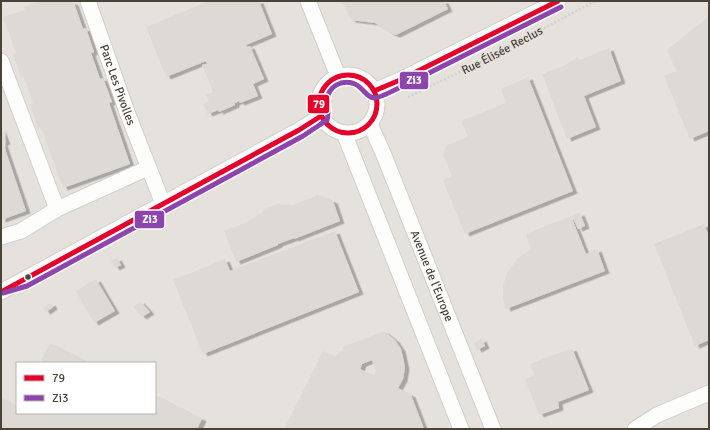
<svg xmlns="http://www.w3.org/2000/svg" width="710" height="430" font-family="Signika,sans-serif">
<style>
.industrial{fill:#e5e1dd;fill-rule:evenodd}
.building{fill:#dddad5;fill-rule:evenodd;filter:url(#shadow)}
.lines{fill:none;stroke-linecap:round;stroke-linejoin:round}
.minor-casing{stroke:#d1cfcb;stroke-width:17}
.path{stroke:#d3d1cb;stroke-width:2.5;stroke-dasharray:2 2;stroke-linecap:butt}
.minor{stroke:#fdfdfc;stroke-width:15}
.bus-1-casing{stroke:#fff;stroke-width:8}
.bus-2-casing{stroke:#fff;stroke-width:8}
.bus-1{stroke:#e4002b;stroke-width:5}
.bus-2{stroke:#8e44ad;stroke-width:5}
.bus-dot{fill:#4a4338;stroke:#fff;stroke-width:1.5}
.labels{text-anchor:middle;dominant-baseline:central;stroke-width:3.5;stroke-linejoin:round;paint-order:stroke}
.street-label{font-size:12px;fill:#4a4338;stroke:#fff}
.line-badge{stroke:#fff;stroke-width:1.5}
.badge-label{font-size:11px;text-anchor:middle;font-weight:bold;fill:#fff}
</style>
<defs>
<filter id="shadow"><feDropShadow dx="4.5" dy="2.5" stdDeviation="0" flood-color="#0004"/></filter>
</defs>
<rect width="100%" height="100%" fill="#f3f1ed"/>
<path class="industrial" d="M1,1H709V429H1ZM17,363H155V413H17Z"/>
<path class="building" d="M40,1H68L74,3L83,29L86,28L94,52L91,53L100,79L103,78L112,102L109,103L130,164L63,188L41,127L38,128L30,104L33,103L24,77L21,78L13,54L16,53L3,17L25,10L24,7Z
M209,1H259L272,34L246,45L247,47L250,46L264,79L253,84L258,96L240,103L239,101L235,103V105L219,112L218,110L208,114L203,104L209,101L206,95L213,92L202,65L207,64L206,61L166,77L146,27Z
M342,1H444L448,9L396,35L390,33L384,28L375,23L351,20Z
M709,16V131L690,139L664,76L676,71L667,50Z
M609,48L621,81L584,96L596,127L567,139L542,74L566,65L577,57L580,60Z
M528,77L573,191L465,234L443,180L452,176L443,155L447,145L468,137L461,121L506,103L501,89Z
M1,129L6,142L3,143L26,211L1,220Z
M316,194L333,201L340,221L294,239V238L278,244V245L236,262L224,231L245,223L263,212L264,209L280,203L281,205L287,204L293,205L316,196Z
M580,213L585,226L578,229L572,216Z
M571,216L586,254L597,249L605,271L506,309L503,299V286L507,273L517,259L531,249L526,234Z
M704,224L709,236V340L695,346L654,244Z
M335,231L359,292L203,354L173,280L225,259L230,271Z
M117,258L121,265L115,268L111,261Z
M96,279L115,311L94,323L76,291Z
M140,301L150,312L142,317L133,307Z
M51,303L53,307L46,312L43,308Z
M384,331L395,340L401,349L405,367L403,379L398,388L411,395L424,429H284L323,351L335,357L339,352L343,350V347ZM372,360L376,371L374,376L360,369L362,364Z
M482,339L485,346L477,350L474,343Z
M50,343L90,363H40Z
M572,348L589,390L558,402L559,408L539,415L525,379L535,375L530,364Z
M155,395L202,419L197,429H1V398L17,406V413H30L34,415L35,413H155Z"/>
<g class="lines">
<g class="minor-casing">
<g id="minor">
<path id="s2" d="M88,1L127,112L163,204"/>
<path d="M308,1L338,76"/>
<path d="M1,61L57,209"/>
<circle cx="348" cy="104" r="29"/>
<path d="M374,91L400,80L558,1"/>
<path id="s3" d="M370,124L383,153L493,429"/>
<path d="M344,133L461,429"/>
<path d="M1,237L21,231L57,209L148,168"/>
<path d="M1,292L299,130L321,116"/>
<path d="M635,429L657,415L709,393"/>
</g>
</g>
<path class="path" id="s1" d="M408,97L481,62L595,1"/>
<use href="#minor" class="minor"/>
<g class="bus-1-casing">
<path id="bus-1" d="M319 104a29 29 0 1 1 58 0a29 29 0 1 1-58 0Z
M374,91L400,80L558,1
M1,292L299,130L321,116"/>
</g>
<g class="bus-2-casing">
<path id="bus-2" d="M3,293L27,286L303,136L327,120C330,112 325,104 328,95C330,89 335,85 341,83C361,78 364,98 374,98C381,98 396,89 403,86L561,7"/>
</g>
<use href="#bus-1" class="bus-1"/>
<use href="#bus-2" class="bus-2"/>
</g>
<circle class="bus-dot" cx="28" cy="277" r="3.5"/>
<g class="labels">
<g class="street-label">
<text stroke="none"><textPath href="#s1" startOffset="105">Rue Élisée Reclus</textPath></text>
<text stroke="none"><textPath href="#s2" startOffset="89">Parc Les Pivolles</textPath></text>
<text stroke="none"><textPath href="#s3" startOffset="164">Avenue de l'Europe</textPath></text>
</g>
</g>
<g class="line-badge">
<rect x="399" y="71" width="30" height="19" rx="4" fill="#8e44ad"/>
<rect x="307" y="94" width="23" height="20" rx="4" fill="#e4002b"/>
<rect x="134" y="210" width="31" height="19" rx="4" fill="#8e44ad"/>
</g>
<g class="badge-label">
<text x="414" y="84">Zi3</text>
<text x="319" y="108">79</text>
<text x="150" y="223">Zi3</text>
</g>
<rect width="710" height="430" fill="none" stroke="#4a4338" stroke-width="4"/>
<rect x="16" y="362" width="140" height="52" fill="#ffffff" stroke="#b7b4af"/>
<rect x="24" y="375" width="20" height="6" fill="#e4002b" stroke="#b7b4af"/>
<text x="52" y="382" font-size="12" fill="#4a4338">79</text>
<rect x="24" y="395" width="20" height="6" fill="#8e44ad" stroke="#b7b4af"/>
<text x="52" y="402" font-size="12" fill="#4a4338">Zi3</text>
</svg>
